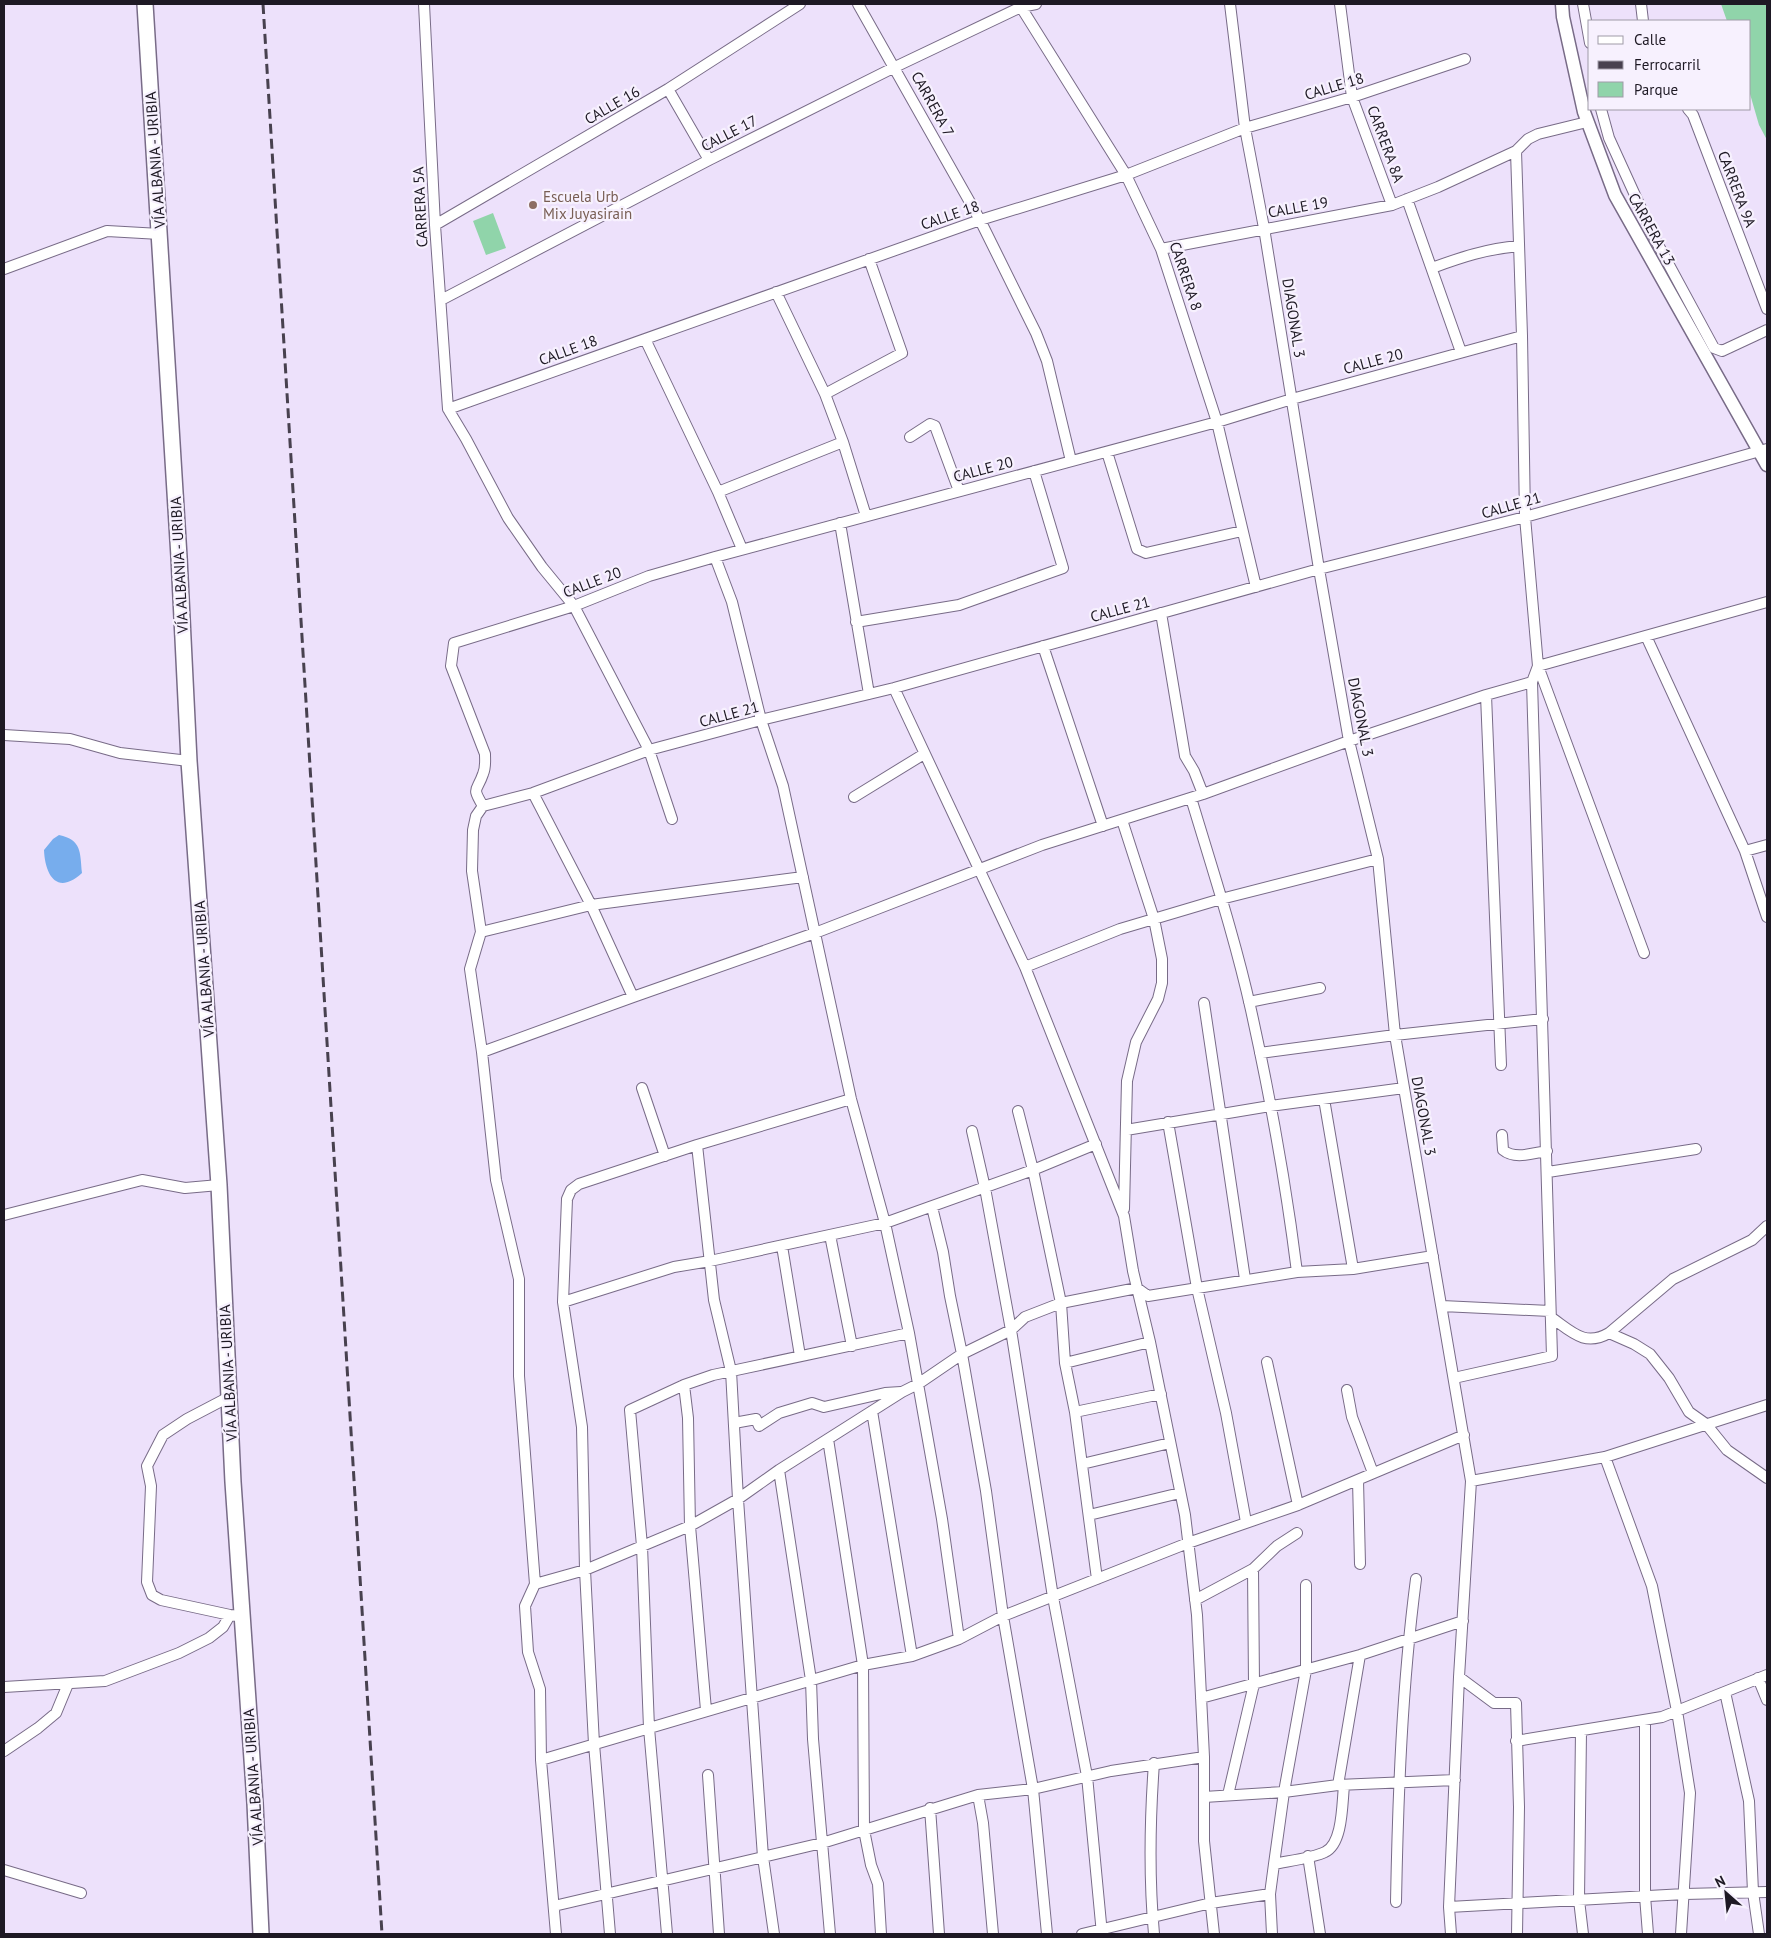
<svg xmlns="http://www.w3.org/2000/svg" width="1771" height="1938" font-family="'PT Sans',sans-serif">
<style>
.green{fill:#90d4aa}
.water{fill:#77aded}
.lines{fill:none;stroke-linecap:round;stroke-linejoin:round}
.minor-casing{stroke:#786b87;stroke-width:12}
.tertiary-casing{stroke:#786b87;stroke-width:15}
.secondary-casing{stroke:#786b87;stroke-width:18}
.minor{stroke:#fff;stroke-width:10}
.tertiary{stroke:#fff;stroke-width:12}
.secondary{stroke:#fff;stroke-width:15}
.rail{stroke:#48414f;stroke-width:3;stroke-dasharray:10 5;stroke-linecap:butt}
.education-dot{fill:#8d6e63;stroke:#f7f1fe;stroke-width:2}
.labels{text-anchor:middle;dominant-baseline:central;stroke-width:4.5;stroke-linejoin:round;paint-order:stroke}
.street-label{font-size:15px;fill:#1e1924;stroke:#f7f1fe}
.education-label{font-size:15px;fill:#785e54;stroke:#f7f1fe;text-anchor:start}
</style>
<rect width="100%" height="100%" fill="#ede1fb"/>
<path class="green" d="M1721,4H1767V140L1759,125L1750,94V21H1727Z
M493,213L506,248L486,255L473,221Z"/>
<path class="water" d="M59,835C82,840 80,852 82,873C57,896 45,875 44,850L53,839Z"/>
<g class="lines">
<g class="minor-casing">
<path id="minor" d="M424,4L435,225L448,409L466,439L508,518L542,567L574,606L649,750L672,819
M858,4L980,220L1036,333L1047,361L1071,461
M1019,4L1126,175L1161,249L1217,422L1256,587
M1230,4L1245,128L1264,228L1319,569L1349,741L1378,859L1395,1035L1471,1481L1459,1677L1449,1907L1451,1934
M1340,4L1352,97L1392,205
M1583,4L1590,43
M1641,4L1643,21
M668,89L709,160
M1601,109L1609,138L1655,239L1714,348L1722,351L1767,330
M1688,109L1693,115L1767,309
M1516,151L1522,336L1525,517L1538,666L1644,953
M1407,199L1461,352
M435,225L668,89L800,4
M1161,249L1392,205L1438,187L1516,151L1528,139L1538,134L1587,122
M1432,268C1462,257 1486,249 1519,246
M4,269L107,231L160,234
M776,292L825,394L843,442L866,516
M441,300L709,160L895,67L1021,7L1036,4
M645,339L718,492L742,549
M825,394L902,353L869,259
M448,409L980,220L1126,175L1245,128L1352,97L1465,59
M910,437L930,424L935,426L959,491
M1107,452L1137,549L1146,553L1242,531
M718,492L843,442
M840,523L869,694
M715,557L732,602L761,720L783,786L851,1099L885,1223L909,1333L942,1519L959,1639
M1161,613L1185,756L1194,771L1203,794
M856,622L959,605L1063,568L1034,471
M1646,636L1745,851L1767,917
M1043,646L1103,826
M894,688L1025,967L1124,1216L1133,1271L1150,1342L1185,1515L1197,1615L1204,1757V1841L1214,1934
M1486,695L1501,1065
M4,735L70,739L120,753L189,761
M533,793L591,905L633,997
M854,797L924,754
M1191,798C1212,868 1235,938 1251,1010C1270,1096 1286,1184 1297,1272
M483,806L533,793L649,750L761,720L894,688L1319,569L1525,517L1767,449
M483,806C471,786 477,792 483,774C486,767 485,761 485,754L451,666L454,643L574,606L649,576L715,557L1217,422L1292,399L1522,336
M483,806L476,816L473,830L472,871L481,932L470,969L482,1052L496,1180L519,1279V1376L535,1584L525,1606L528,1652L540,1689L541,1760L556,1934
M1122,820L1154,919L1162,959V983L1158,999L1136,1042L1127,1081L1124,1209
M1745,851L1767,845
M481,932L591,905L803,877
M1025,967L1120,929L1221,899L1378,859
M1249,1002L1320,988
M1204,1003L1245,1279
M482,1052L633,997L815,933L1042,845L1203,794L1349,741L1486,695L1532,682L1538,666L1767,602
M1260,1053L1395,1035L1543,1019
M642,1088L665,1156
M1324,1099L1353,1269
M1018,1111L1033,1170L1061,1303L1065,1363L1075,1412L1097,1579
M1168,1122L1197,1288L1226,1413L1246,1522
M1126,1130L1270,1106L1404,1088
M972,1131L985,1188L1011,1330L1053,1597L1087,1776L1102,1934
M1502,1135L1503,1150C1515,1160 1533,1153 1547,1151
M1548,1172L1696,1149
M932,1207L943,1252L950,1296L962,1354L986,1491L1003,1616L1033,1789L1047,1934
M4,1215L142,1180L185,1188L219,1185
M830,1235L852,1346
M782,1246L800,1356
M563,1302L674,1267L710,1261L885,1223L1033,1170L1096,1144
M1442,1306L1550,1311
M1552,1318C1572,1332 1585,1347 1609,1333L1673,1279L1752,1240L1767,1226
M1609,1333L1634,1344L1650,1354L1669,1378L1689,1412L1706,1424L1727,1450L1767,1478
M1267,1362L1298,1505
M1065,1363L1150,1342
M1454,1378L1552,1356L1532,682
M1347,1390L1352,1417L1373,1473
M229,1397L187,1419L163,1435L147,1466L151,1486L147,1582L152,1595L161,1600L230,1615L242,1616
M872,1411L912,1656
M1075,1412L1161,1394
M734,1423L756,1419L759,1426L779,1413L812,1403L824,1407L885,1393L901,1392
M828,1439L863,1665L864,1830L871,1865L878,1884L881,1934
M1605,1457L1652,1586L1677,1711L1690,1793L1681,1934
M1082,1464L1170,1443
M779,1470L811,1680L813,1739L830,1934
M1358,1480L1360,1564
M1471,1481L1605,1457L1767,1405
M1089,1515L1180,1493
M535,1584L585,1570L690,1526L738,1499L779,1470L902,1392L918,1384L962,1354L1011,1330L1025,1317L1061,1303L1137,1288L1148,1296L1297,1272L1353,1269L1433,1256
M1195,1600L1253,1569L1277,1546L1297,1533
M1459,1677L1494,1703H1516L1519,1807L1517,1934
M1758,1678L1767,1700
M4,1687L105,1681L179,1653L209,1638L223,1627L230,1615
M1725,1692L1749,1801L1753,1892L1759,1934
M1201,1698L1360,1655L1463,1621
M706,1710L690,1526L688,1418L684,1385L713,1375L909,1333
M1645,1721V1896L1648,1934
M1581,1731L1579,1900L1583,1934
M1516,1741L1662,1717L1767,1675
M4,1751L38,1728L56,1713L68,1684
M541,1760L863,1665L912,1656L959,1639L1003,1616L1188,1543L1298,1505L1464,1435
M1154,1763C1150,1818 1149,1879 1154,1934
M708,1775L719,1934
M1338,1785L1360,1655
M978,1795L983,1823L993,1934
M1228,1795L1254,1684L1253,1569
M1204,1797L1284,1792L1338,1785L1455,1780
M930,1808L939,1934
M1308,1856L1320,1934
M1274,1864L1284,1792L1306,1670V1585
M4,1870L81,1893
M1270,1894L1272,1934
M1396,1902C1398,1794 1402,1686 1416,1579
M554,1906L763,1857L738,1499L731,1371L714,1300L697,1145L851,1099
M1449,1907L1685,1894L1767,1892
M610,1934L594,1744L585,1570L582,1427L563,1302L567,1199L571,1190L579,1184L697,1145
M667,1934L649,1728L642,1546L630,1410L684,1385
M774,1934L763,1857L822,1843L978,1795L1033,1789L1111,1771L1204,1757
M1082,1934L1211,1903L1270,1894L1274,1864C1288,1861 1313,1858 1325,1852C1343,1844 1342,1803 1344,1786"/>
</g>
<g class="tertiary-casing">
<path id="tertiary" d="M1562,4L1563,17L1584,112L1615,195L1767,465"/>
</g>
<g class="secondary-casing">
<path id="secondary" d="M145,4L179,557L189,761L219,1185L233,1482L255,1803L261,1934"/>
</g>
<use href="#minor" class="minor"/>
<use href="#tertiary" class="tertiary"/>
<use href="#secondary" class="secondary"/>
<path class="rail" d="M263,4L382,1934"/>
</g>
<circle class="education-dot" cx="533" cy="205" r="5"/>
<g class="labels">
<g class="street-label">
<text transform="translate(1334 86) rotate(-17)">CALLE 18</text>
<text transform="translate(933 104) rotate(61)">CARRERA 7</text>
<text transform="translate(612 105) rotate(-30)">CALLE 16</text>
<text transform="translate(729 133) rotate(-27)">CALLE 17</text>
<text transform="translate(1386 144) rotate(70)">CARRERA 8A</text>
<text transform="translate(155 160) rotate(-94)">VÍA ALBANIA - URIBIA</text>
<text transform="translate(1737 189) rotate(69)">CARRERA 9A</text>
<text transform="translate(420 207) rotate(-93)">CARRERA 5A</text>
<text transform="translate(1298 207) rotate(-10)">CALLE 19</text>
<text transform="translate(950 215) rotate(-19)">CALLE 18</text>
<text transform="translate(1652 229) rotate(61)">CARRERA 13</text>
<text transform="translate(1186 276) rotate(71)">CARRERA 8</text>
<text transform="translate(1294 318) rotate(81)">DIAGONAL 3</text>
<text transform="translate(568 350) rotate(-20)">CALLE 18</text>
<text transform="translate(1373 361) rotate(-15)">CALLE 20</text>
<text transform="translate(983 469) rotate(-15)">CALLE 20</text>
<text transform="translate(1511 505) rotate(-16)">CALLE 21</text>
<text transform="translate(179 565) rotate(-93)">VÍA ALBANIA - URIBIA</text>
<text transform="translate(592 582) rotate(-21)">CALLE 20</text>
<text transform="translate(1120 609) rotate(-15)">CALLE 21</text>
<text transform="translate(729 714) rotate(-15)">CALLE 21</text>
<text transform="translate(1361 717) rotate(79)">DIAGONAL 3</text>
<text transform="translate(204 969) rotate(-94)">VÍA ALBANIA - URIBIA</text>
<text transform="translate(1424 1116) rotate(80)">DIAGONAL 3</text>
<text transform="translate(228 1373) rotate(-93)">VÍA ALBANIA - URIBIA</text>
<text transform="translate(253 1777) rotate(-94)">VÍA ALBANIA - URIBIA</text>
</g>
<g class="education-label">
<text x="543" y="196">Escuela Urb<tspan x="543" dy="17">Mix Juyasirain</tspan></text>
</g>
</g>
<rect width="1771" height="1938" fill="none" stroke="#1e1924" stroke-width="10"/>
<rect x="1588" y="20" width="162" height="90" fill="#f7f1fe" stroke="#a09ba7"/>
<rect x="1598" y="36" width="25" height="8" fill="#ffffff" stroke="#a09ba7"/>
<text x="1634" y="45" font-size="15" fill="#1e1924">Calle</text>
<rect x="1598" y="61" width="25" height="8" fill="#48414f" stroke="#a09ba7"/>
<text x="1634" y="70" font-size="15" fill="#1e1924">Ferrocarril</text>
<rect x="1598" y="82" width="25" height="15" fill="#90d4aa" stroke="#a09ba7"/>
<text x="1634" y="95" font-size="15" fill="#1e1924">Parque</text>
<g transform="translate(1726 1893) rotate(333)" stroke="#f7f1fe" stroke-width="4" paint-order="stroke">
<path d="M0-4L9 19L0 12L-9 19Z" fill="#1e1924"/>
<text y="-8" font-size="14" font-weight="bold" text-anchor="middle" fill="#1e1924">N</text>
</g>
</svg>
